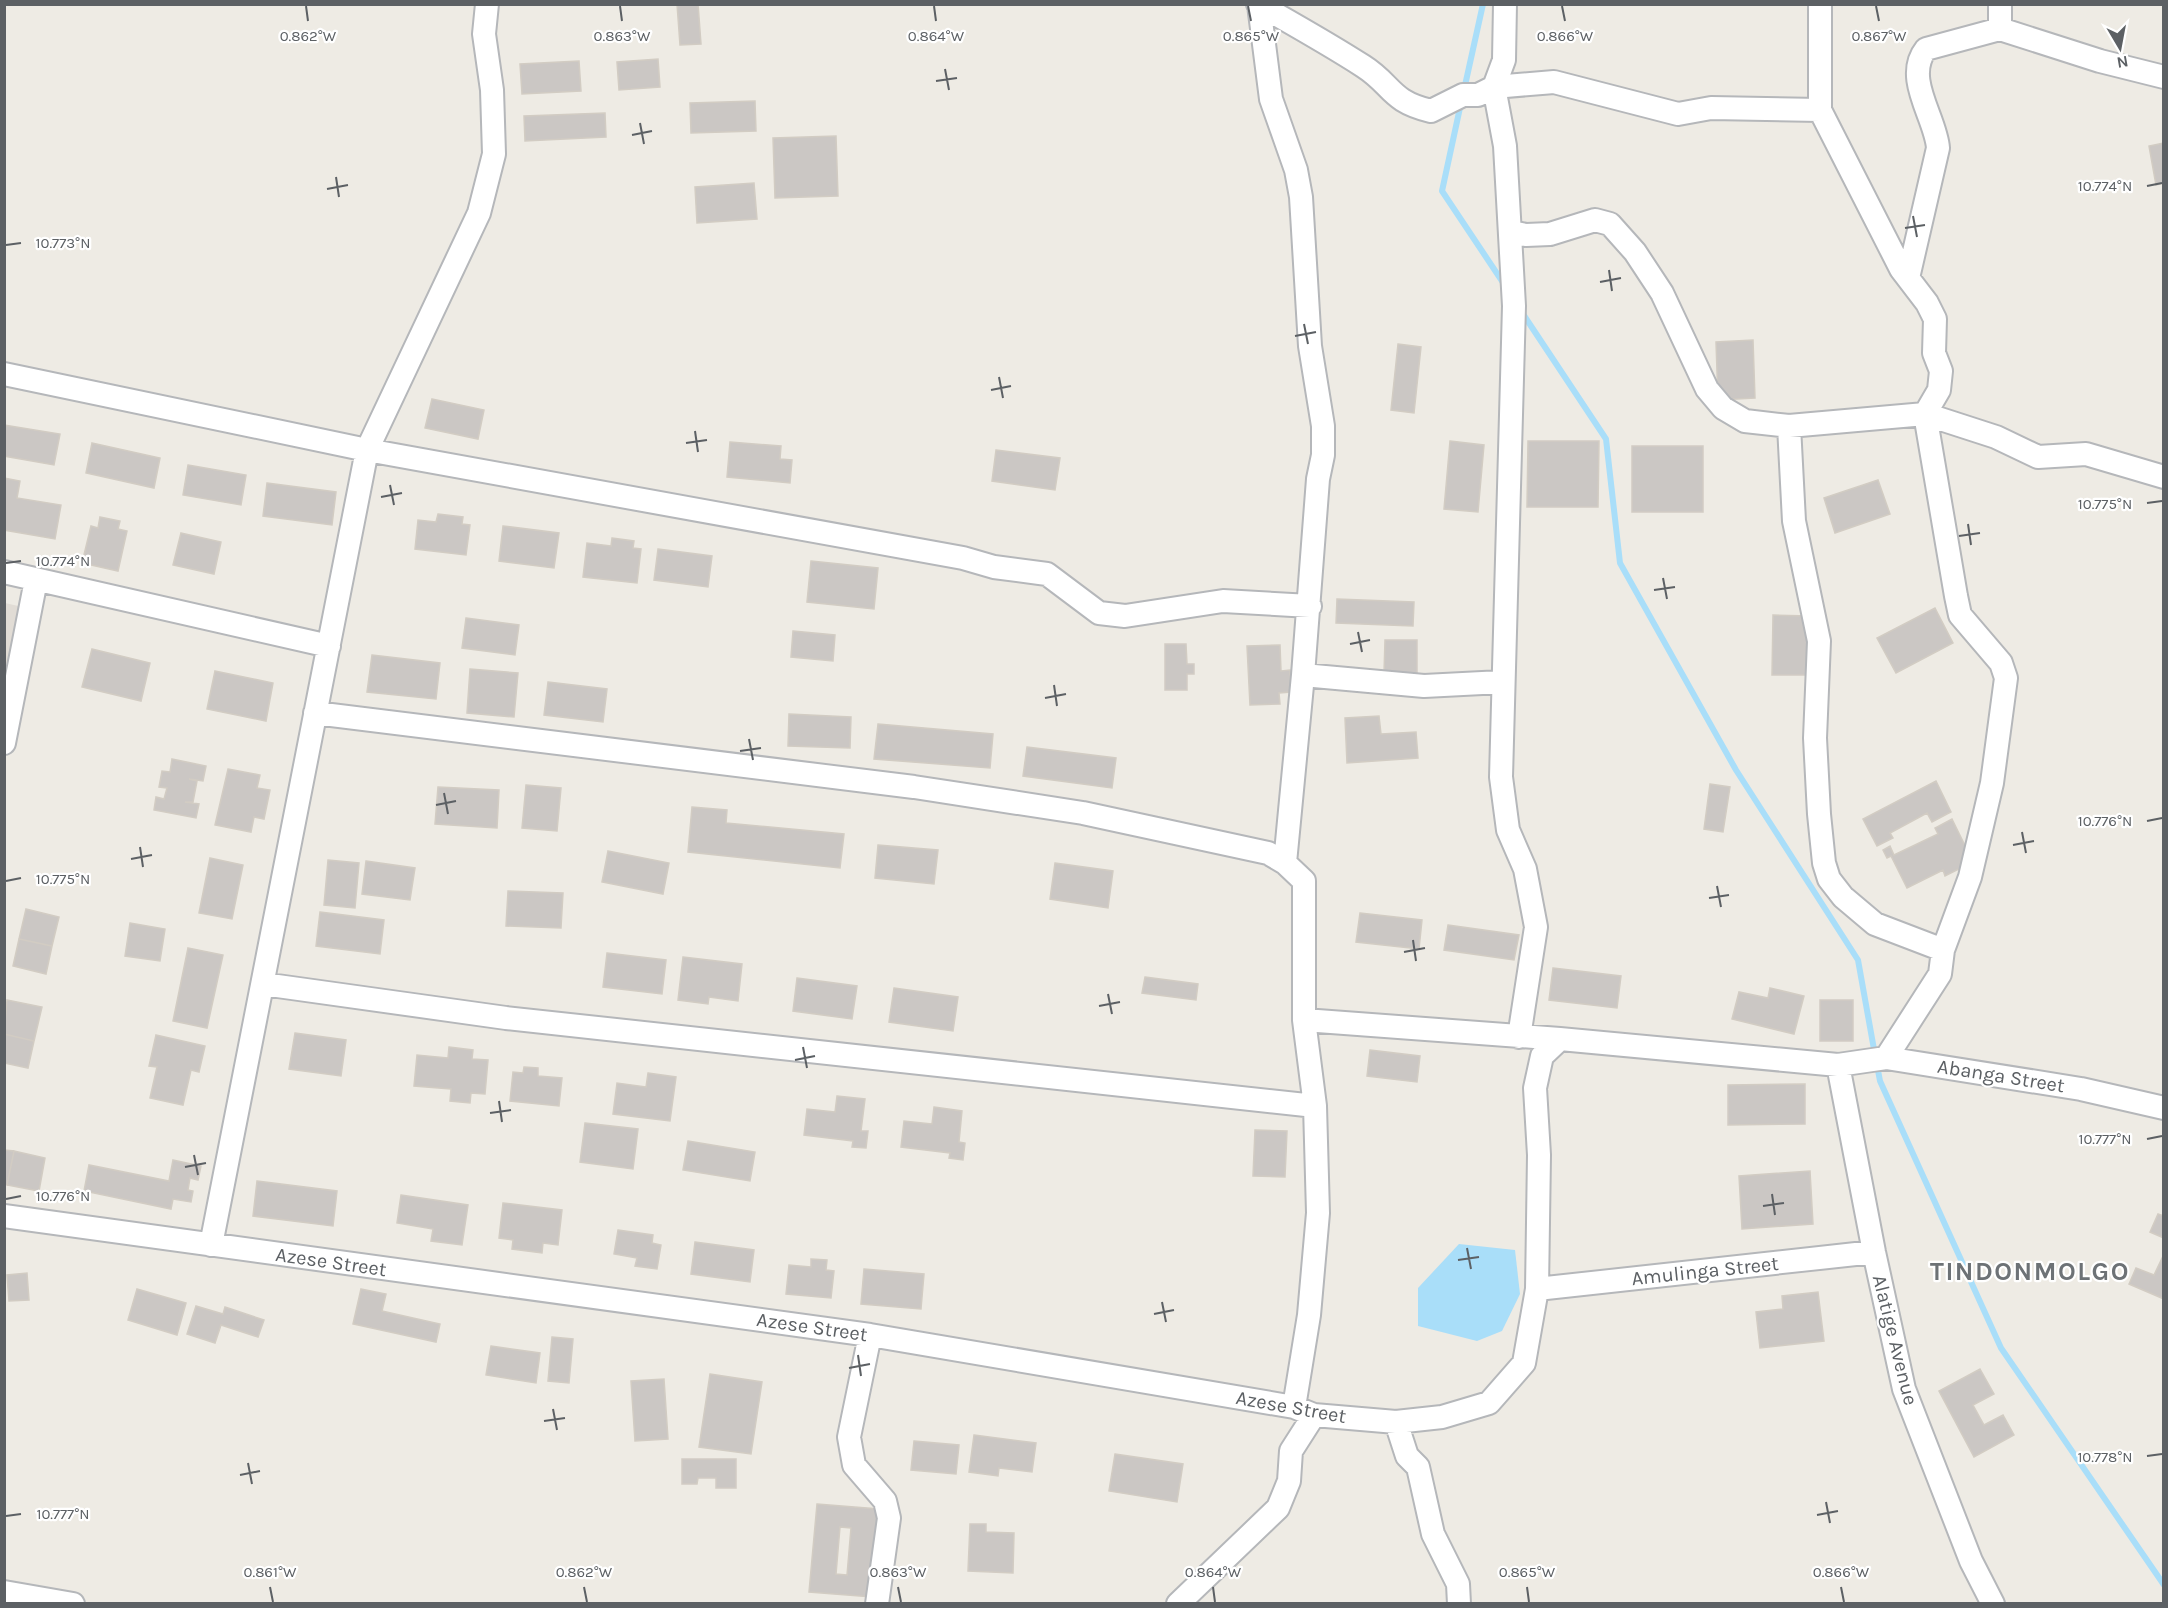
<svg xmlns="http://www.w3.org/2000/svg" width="2168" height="1608" font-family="Karla,sans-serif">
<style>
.education{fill:#e1dcd5}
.water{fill:#a9def9}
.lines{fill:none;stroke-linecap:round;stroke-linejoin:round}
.stream{stroke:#a9def9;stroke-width:6}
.building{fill:#cbc7c4;stroke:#d2ccc3;stroke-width:1.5;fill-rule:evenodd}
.minor-casing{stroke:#b5b7ba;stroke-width:26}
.minor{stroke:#fff;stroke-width:22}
.ticks{fill:none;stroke:#5c6064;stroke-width:2}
.labels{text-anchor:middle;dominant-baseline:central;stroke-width:4.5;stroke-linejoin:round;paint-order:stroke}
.street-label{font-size:20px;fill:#5c6064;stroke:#fff}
.district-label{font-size:26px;font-weight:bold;letter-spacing:1.5px;fill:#6d7276;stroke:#fff}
.ticks-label{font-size:15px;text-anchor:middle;fill:#5c6064;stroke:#fff;stroke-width:4.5;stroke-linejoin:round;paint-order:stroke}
</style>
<rect width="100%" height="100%" fill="#eeebe4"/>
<path class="education" d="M5,603L27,608L5,713Z"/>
<path class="water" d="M1459,1244L1515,1250L1520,1294L1502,1331L1477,1341L1418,1326V1288Z"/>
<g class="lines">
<path class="stream" d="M1464,90L1483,4
M1461,103L1442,191L1506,287
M1521,311L1606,439L1620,563L1736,770L1858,960L1875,1055
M1877,1065L1880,1081L2001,1348L2164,1585"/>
</g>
<path class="building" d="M677,4H698L701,44L680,45Z
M658,59L660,87L619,90L617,62Z
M579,61L581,91L522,94L520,64Z
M755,101L756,131L691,133L690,103Z
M605,113L606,137L525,141L524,116Z
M836,136L838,196L775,198L773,138Z
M2164,143V183L2156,185L2149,146Z
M754,183L757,219L697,223L695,187Z
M1753,340L1755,398L1718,400L1716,342Z
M1398,344L1421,347L1414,413L1391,410Z
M432,399L484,410L478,439L425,428Z
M4,425L60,434L54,465L4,456Z
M1450,441L1484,445L1478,512L1444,509Z
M1528,441H1599L1598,507H1527Z
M730,442L781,446L780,459L792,460L790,483L727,477Z
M92,443L160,458L154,488L86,473Z
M1632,446H1703V512H1632Z
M996,450L1060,458L1055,490L992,481Z
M188,465L246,475L241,505L183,495Z
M4,478L20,481L17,498L61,505L55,539L4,530Z
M1878,480L1890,514L1835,533L1824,498Z
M267,483L336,492L332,525L263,516Z
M438,514L463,517L462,524L470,525L466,555L415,549L418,520L436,522Z
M100,517L120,521L118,529L127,531L118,571L82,563L91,526L98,528Z
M503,526L559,533L554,568L499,561Z
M181,533L221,542L214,574L173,565Z
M612,538L634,541L633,548L641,549L637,583L583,577L587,543L611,546Z
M658,549L712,556L708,587L654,580Z
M811,561L878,568L874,609L807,602Z
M1337,599L1414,602L1413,626L1336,623Z
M1935,608L1953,643L1896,673L1877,638Z
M1773,615L1809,616L1808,675H1772Z
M466,618L519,625L515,655L462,648Z
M793,631L835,635L833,661L791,657Z
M1385,640H1417V674L1384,673Z
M1165,644H1186L1187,664H1194V674H1187V690H1165Z
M1280,645L1281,671L1290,670L1291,692L1279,693L1280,704L1250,705L1247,646Z
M92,649L150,663L141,701L82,687Z
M372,655L440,663L436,699L367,692Z
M470,669L518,673L514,717L467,713Z
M215,671L273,683L266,721L207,709Z
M548,682L607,689L603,722L544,715Z
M789,714L851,717L850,748L788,746Z
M1379,716L1381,734L1416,732L1418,758L1347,763L1345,718Z
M878,724L993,734L990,768L874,759Z
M1027,747L1116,758L1112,788L1023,776Z
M172,759L206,766L203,781L189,779L197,781L193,802H185L199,804L196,818L154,810L156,797L164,799L167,788L159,787L162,771L170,772Z
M228,769L260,775L257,788L270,790L264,819L254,817L251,832L215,825Z
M1936,781L1951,812L1932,822L1927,813L1890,833L1893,838L1877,846L1863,819Z
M1710,784L1730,787L1723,832L1704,829Z
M526,785L561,788L557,831L522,828Z
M438,787L499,790L497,828L435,824Z
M692,807L727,810L726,823L844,834L840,868L688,852Z
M1952,819L1973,862L1945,876L1943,870L1907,888L1891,856L1887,858L1883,850L1890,846L1894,855L1938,834L1935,828Z
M878,845L938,850L934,884L875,878Z
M608,851L669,863L663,894L602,882Z
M210,858L243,865L232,919L199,913Z
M328,860L359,863L355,908L324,905Z
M366,861L415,868L410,900L362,894Z
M1055,863L1113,871L1108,908L1050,899Z
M508,891L563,893L561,928L506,926Z
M26,909L59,917L52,946L19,939Z
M320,912L384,920L380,954L316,946Z
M1360,913L1422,920L1419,949L1356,942Z
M130,923L165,929L160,961L125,956Z
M1448,925L1519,935L1514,960L1444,950Z
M19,939L52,946L46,974L13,966Z
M188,948L223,955L207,1028L173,1021Z
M607,953L666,960L662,994L603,987Z
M683,957L742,964L738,1001L709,997L708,1004L678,1000Z
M1553,968L1621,976L1617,1008L1549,1000Z
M1145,977L1198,984L1196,1000L1142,993Z
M797,978L857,986L852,1019L793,1011Z
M894,988L958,997L953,1031L889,1022Z
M1770,988L1804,996L1794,1034L1732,1019L1739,992L1768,998Z
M7,1000L42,1007L34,1041L4,1034Z
M1820,1000H1853V1041H1820Z
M295,1033L346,1040L341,1076L289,1069Z
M4,1034L34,1041L28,1068L4,1063Z
M156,1035L205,1046L199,1072L191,1070L183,1105L150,1098L157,1067L149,1066Z
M449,1047L473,1050L472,1059L488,1060L485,1094L471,1093L470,1103L450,1101L451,1089L414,1086L417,1055L448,1058Z
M1370,1050L1420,1056L1417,1082L1367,1076Z
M524,1067L538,1068V1076L562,1078L559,1106L510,1101L513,1072L523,1073Z
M648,1073L676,1077L670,1121L613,1114L617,1083L646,1087Z
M1805,1084V1124L1728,1125V1085Z
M837,1096L865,1099L861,1131H868L866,1148L852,1147L853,1141L804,1135L807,1109L835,1112Z
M934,1107L962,1111L959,1142L965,1143L963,1160L949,1158L950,1153L901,1147L904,1121L932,1124Z
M585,1123L638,1129L633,1169L580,1162Z
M1255,1130L1287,1131L1285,1177L1253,1176Z
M688,1141L755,1152L750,1181L683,1170Z
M4,1150L14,1151L7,1185L4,1184Z
M14,1151L45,1158L39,1191L7,1185Z
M173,1160L201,1166L198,1180L190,1178L188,1190L193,1191L191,1202L173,1199L171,1209L84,1191L89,1165L169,1181Z
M1810,1171L1813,1224L1742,1229L1739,1176Z
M257,1181L337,1191L333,1226L253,1216Z
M401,1195L468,1205L462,1245L431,1241L433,1229L397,1223Z
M503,1203L562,1210L558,1245L543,1243L542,1253L512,1249L513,1240L499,1238Z
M2158,1214L2164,1216V1238L2150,1232Z
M618,1230L653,1235L652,1243L661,1245L657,1269L635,1266L637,1258L614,1254Z
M695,1242L754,1250L750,1282L691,1274Z
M2164,1254V1299L2129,1284L2136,1268L2154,1275Z
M811,1259L827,1260L826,1270L834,1271L831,1298L786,1294L789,1265L811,1267Z
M864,1269L924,1274L921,1309L861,1304Z
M27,1273L29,1300L9,1301L7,1275Z
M137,1289L186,1303L177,1335L128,1320Z
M361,1289L386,1294L382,1311L440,1324L436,1342L353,1324Z
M1818,1292L1824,1341L1760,1348L1756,1312L1783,1309L1782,1296Z
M196,1306L223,1314L225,1307L264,1320L258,1337L221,1325L215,1343L187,1334Z
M552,1337L573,1339L569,1383L548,1381Z
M491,1346L540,1353L536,1383L486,1375Z
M1980,1369L1994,1394L1973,1405L1984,1425L2003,1415L2014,1435L1974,1457L1939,1391Z
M710,1374L762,1382L751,1454L699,1447Z
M664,1379L668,1439L635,1441L631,1381Z
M974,1435L1036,1443L1032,1472L999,1468L998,1476L969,1472Z
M914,1441L959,1445L956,1474L911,1470Z
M1115,1454L1183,1464L1177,1502L1109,1491Z
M682,1459H736V1488H716V1478H698L697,1484H682Z
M817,1504L879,1509L872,1597L809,1592ZM840,1527L851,1528L847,1575L836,1574Z
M970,1524H986V1532L1014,1533L1013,1573L968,1571Z"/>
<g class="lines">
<g class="minor-casing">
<path id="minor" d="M1258,4C1293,24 1329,44 1363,66C1393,85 1389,101 1431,111L1463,95H1478L1494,87L1504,60L1505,4
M1820,4V110L1901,269L1927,303L1935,319L1934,353L1941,371L1939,390L1925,414L1956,596L1960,615L2001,663L2006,678L1992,783L1970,877L1943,950L1940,974L1886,1058
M1259,5L1271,99L1296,170L1301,197L1310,346L1323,426V455L1318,479L1303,675
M2000,29L2100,61L2164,77
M1511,232L1526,235L1550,234L1595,220L1610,224L1635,252L1662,293L1707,389L1723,408L1745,421L1789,426L1925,414L1996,437L2038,457L2086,454L2164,477
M1908,278L1938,148C1936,118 1903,78 1926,49L2000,29V4
M4,374L367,450L963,558L994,567L1047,574L1099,613L1125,616L1223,601L1310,606
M1789,426L1794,521L1819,641L1815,738L1819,814L1824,863L1829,879L1843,897L1875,924L1943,950
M4,572L329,646
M315,713L914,787L1083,813L1268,853L1285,863L1304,881V1020L1315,1106L1318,1213L1309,1315L1294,1407
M4,743L36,580
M1285,863L1303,675L1424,686L1502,682
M263,984L506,1018L1315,1106
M1304,1020L1560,1039L1838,1065L1886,1058L2081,1089L2164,1108
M1519,1037L1536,927L1525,869L1508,830L1501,777L1514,306L1505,146L1494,87L1554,82L1678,114L1711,108L1820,110
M1838,1065L1874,1252L1904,1389L1971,1561L1993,1604
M4,1216L870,1335L1294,1407L1314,1415L1396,1422L1442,1417L1489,1403L1524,1363L1537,1289L1539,1155L1535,1088L1542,1056L1560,1039
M211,1245L367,450L479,213L494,154L492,90L484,34L487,4
M1537,1289L1874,1252
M870,1335L849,1437L854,1465L885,1501L889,1518L877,1604
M1396,1422L1407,1456L1418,1467L1433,1534L1458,1584L1459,1604
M4,1592L73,1604
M1178,1604L1278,1508L1289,1481L1291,1451L1314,1415"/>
</g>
<use href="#minor" class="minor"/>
</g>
<path class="ticks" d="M306,6L308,21M620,6L622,21M934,6L936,21M1248,6L1251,21M1562,6L1565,21M1876,6L1879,21M945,69L949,90M936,81L957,78M640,123L644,144M632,135L652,131M336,177L339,197M2147,186L2162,183M327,189L348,185M1913,216L1917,237M1905,228L1925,225M6,245L21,243M1609,270L1612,291M1600,282L1621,278M1304,324L1308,344M1295,336L1316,332M999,377L1003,398M991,390L1011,386M695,431L698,452M686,443L707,440M390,485L394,505M381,497L402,493M2147,503L2162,501M1968,524L1971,545M1959,536L1980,533M6,563L21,561M1663,578L1667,599M1654,590L1675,587M1358,632L1362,652M1350,644L1370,640M1054,685L1057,706M1045,698L1066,694M749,739L753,760M740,751L761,748M444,793L448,814M436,805L456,801M2147,821L2162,818M2022,832L2026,853M2013,845L2034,841M140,847L143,867M131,859L152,855M6,881L21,878M1717,886L1721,907M1709,898L1729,895M1413,940L1416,961M1404,952L1425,948M1108,994L1112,1014M1099,1006L1120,1002M803,1047L807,1068M795,1060L815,1056M499,1101L502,1122M490,1113L511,1110M2147,1139L2162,1136M194,1155L198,1175M185,1167L206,1163M1772,1194L1775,1215M6,1199L21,1196M1763,1206L1784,1203M1467,1248L1471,1269M1458,1260L1479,1257M1162,1302L1166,1322M1154,1314L1174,1310M858,1355L861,1376M849,1368L870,1364M553,1409L557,1430M544,1421L565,1418M2147,1456L2162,1454M248,1463L252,1484M240,1475L260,1471M1826,1502L1830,1523M1817,1515L1838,1511M6,1516L21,1514M270,1587L273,1602M584,1587L587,1602M898,1587L901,1602M1213,1587L1215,1602M1527,1587L1529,1602M1841,1587L1844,1602"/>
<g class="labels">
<g class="street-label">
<text transform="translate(2001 1076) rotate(9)">Abanga Street</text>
<text transform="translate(331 1262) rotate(8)">Azese Street</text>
<text transform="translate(1705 1271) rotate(-6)">Amulinga Street</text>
<text transform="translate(812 1327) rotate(8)">Azese Street</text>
<text transform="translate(1895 1340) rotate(76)">Alatige Avenue</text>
<text transform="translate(1291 1407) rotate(10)">Azese Street</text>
</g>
<g class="district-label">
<text x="2030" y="1271">TINDONMOLGO</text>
</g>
</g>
<g class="ticks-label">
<text x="308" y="41">0.862°W</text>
<text x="622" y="41">0.863°W</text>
<text x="936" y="41">0.864°W</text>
<text x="1251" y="41">0.865°W</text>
<text x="1565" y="41">0.866°W</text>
<text x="1879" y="41">0.867°W</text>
<text x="2105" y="191">10.774°N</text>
<text x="63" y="248">10.773°N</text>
<text x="2105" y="509">10.775°N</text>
<text x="63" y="566">10.774°N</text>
<text x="2105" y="826">10.776°N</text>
<text x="63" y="884">10.775°N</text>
<text x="2105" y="1144">10.777°N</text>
<text x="63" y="1201">10.776°N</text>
<text x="2105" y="1462">10.778°N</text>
<text x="63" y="1519">10.777°N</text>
<text x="270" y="1577">0.861°W</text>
<text x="584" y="1577">0.862°W</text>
<text x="898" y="1577">0.863°W</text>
<text x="1213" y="1577">0.864°W</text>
<text x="1527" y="1577">0.865°W</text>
<text x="1841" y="1577">0.866°W</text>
</g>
<rect width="2168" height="1608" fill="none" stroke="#5c6064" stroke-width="12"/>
<g transform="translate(2120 48) rotate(170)" stroke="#ffffff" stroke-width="4.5" paint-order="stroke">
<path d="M0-4.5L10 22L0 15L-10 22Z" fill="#5c6064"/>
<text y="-9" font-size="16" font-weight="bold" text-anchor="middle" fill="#5c6064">N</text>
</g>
</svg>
